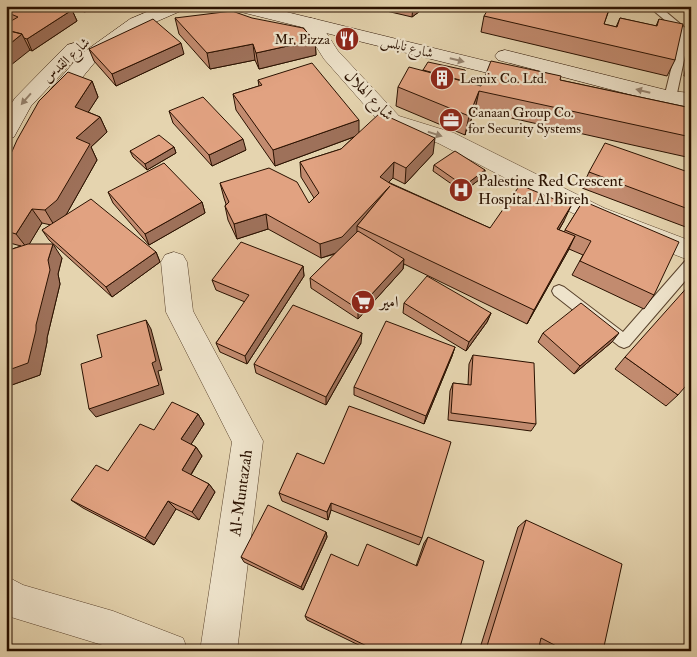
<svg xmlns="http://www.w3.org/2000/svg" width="697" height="657" font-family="'IM FELL Double Pica',Amiri,serif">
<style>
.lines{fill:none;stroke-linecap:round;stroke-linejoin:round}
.service-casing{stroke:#59422c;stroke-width:2}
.minor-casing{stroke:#59422c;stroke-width:1}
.secondary-casing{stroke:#2a1100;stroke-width:1}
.service{fill:#eee3cb;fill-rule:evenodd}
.minor{fill:#eee3cb;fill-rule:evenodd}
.secondary{fill:#eee3cb;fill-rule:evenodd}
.wall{fill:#c28b6f;stroke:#2a1100}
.shaded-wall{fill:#9e715a;stroke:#2a1100}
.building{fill:#e1a281;stroke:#2a1100}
.oneway{fill:#968470}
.labels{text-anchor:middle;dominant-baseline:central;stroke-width:4.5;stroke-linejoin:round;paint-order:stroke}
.far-poi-label{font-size:14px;fill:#2a1100;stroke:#eee3cb;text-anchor:start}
.far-street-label{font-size:14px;fill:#2a1100;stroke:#eee3cb}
.street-label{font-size:16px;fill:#2a1100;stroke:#eee3cb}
.poi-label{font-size:16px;fill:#2a1100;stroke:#eee3cb;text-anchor:start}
</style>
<rect width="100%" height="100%" fill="#e5d4af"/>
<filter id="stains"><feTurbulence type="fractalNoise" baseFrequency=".004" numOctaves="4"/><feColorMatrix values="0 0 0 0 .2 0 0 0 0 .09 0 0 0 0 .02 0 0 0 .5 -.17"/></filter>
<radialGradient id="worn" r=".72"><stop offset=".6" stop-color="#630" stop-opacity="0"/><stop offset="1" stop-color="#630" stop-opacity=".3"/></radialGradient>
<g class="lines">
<g class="service-casing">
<path id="service" d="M648,6H659L690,32L676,98L670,102L664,98L680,33Z
M691,259V274L629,346L624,348L619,346L554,295L552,291L554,287L559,285L564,287L623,332L686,260Z"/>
</g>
<g class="minor-casing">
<path id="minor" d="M311,18L318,20L338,51L399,116L454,133L604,208L691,241V261L586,220L438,143L383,126L324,59L302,24L304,20Z
M174,252L183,255L187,262L193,311L263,441L237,651H200L232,442L166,312L161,262L165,255Z
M6,576L23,585L113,611L183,638L188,651H122L14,618L6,615Z"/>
</g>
<g class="secondary-casing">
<path id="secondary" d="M161,6H186L183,10L144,27L95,62L57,108L50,110L43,108L40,103L43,98L81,54L130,19Z
M230,6H262L531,72L534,76L531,80L524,82L233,10Z
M74,43L81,45L84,49L81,53L31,106L14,137L6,139V112L15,98L67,45Z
M505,50L670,91L691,93V107L670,105L498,60L495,56L498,52Z"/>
</g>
<use href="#service" class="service"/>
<use href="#minor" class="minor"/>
<use href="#secondary" class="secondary"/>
</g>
<path class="wall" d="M6,6L72,10L77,21L32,51L30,50L9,22L6,21Z
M64,6H92L85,12Z
M365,6H427L412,17Z
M579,6H614L608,13L604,24L616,27L620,18L656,26L659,19L675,60L667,76L481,32L484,16L577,11Z
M687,6H691V15L687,14Z
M175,18L315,40L316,55L259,69L255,60L210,69L179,34Z
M691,42V77L684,76Z
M89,49L184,54L116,86L94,61Z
M423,70L464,76L462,81L481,86L560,80L691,108V158L475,110L465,135L396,106L398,87Z
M258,80L359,132L433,154L405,184L393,178L388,182L490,228L564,221L559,230L564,232L583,201L654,295L644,309L572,275L583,255L569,249L527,324L404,264L403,269L358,319L311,288L310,278L335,254L321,258L268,229L237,239L228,220L225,206L226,204L224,198L220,183L309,203L314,198L301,177L300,162L341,149L354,137L275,166L236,110L233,94L259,86Z
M92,81L98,97L88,112L100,117L107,132L91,147L97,160L66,215L156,252L160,262L112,297L49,240L42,230L51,225L42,223L29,244L62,258L58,274L60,284L47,338V342L40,375L6,387V251L21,246L6,242V165Z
M169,111L246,150L212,166L173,123Z
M174,147L176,153L147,170L133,157L130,151Z
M434,165L485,170L484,176L463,192L433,171Z
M589,172L691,173V229L582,188Z
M108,192L202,202L205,213L149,245L113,203Z
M303,266L304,276L247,364L220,352L216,343L245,302L216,290L212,280Z
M404,303L491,313L487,322L466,351L403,313Z
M543,333L612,342L574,374L538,342Z
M361,343L326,405L256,373L254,364Z
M455,347L452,356L424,424L354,395V387Z
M473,355L536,424L531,431L448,420L450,391L453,383L468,385L469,364Z
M625,357L678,395L666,406L615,369Z
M198,414L204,424L191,444L196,447L202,456L191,475L209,484L215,492L199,520L176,509L154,545L83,508L71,500L108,471L154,430Z
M324,464L422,538L419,545L331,510L328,520L282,501L279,493Z
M526,520L603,651H552L539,644L538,651H485L480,648L518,527Z
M326,532L327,537L303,590L244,562L241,557Z
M428,537L459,651H371L307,620L305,616L358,566H416L424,543Z"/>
<path class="shaded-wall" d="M83,6H92L85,12Z
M413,6H427L412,17Z
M608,6H614L605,15Z
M72,10L77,21L32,51L27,39Z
M22,34L30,50L6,69V47Z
M315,40L316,55L259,69L256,53Z
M181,43L184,54L116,86L112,74Z
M253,44L255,60L210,69L207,53Z
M465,70L464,76L458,88L460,82Z
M92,81L98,97L82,122L75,107Z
M479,91L475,110L465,135L469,116Z
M100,117L107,132L91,147L97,160L66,215L54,225L45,210L76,138Z
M359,120V135L275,166L273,150Z
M435,138L433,154L405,184L406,168Z
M243,139L246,150L212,166L209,155Z
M174,147L176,153L147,170L145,164Z
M394,162L393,178L379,192L380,177Z
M485,170L484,176L463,192L464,186Z
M390,186L357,226V235L342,251L321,258L320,244Z
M202,202L205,213L149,245L145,234Z
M571,206L564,221L551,243L557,229Z
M32,209L42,223L27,248L16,234Z
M266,214L268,229L237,239L234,224Z
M575,236L568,251L527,324L534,310Z
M53,244L62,258L58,274L60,284L47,338V342L40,375L6,387V371L48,260Z
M156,252L160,262L112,297L106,287Z
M404,259L403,269L358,319V309Z
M303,266L304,276L247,364L245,356Z
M491,313L487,322L466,351L469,342Z
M146,320L151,329L162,370L158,371L164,394L96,417L89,409L152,363Z
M362,333L361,343L326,405V397Z
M619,333L612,342L574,374L580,366Z
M455,347L452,356L424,424L426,416Z
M198,414L204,424L188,449L181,439Z
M196,447L202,456L188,479L182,470Z
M209,484L215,492L199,520L192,512Z
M168,501L176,509L154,545L145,538Z
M331,503V510L328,520L327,512Z
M326,532L327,537L303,590L301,587Z"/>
<path class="building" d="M6,6H64L72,10L27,39L24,38L22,34L6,30V24L18,17L6,12Z
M490,6H554L577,11L579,6H610L604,24L617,27L620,18L657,26L659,19L683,24L675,60L484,16Z
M232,11L252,18L303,28L315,40L256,53L253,44L207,53L175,18Z
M153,19L181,43L112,74L89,49Z
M6,30L22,34L6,47Z
M491,61L561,76L560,80L691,108V137L479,91L469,116L398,87L409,67L481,86Z
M428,62L465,70L460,80L423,70Z
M312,63L359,120L273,150L233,94L262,85L258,80Z
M68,72L92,81L75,107L100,117L76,138L90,144L57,200L45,210L32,209L16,234L6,231V165L17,140L39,101Z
M203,97L243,139L209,155L169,111Z
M380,113L435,138L406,168L394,162L380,177L391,184L490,228L520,185L571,206L557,229L575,236L534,310L357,226L390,186L342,237L320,244L266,214L234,224L225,206L229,202L220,183L269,168L297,182L309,203L319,193L300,162L341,149Z
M159,135L174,147L145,164L130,151Z
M605,143L691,173V210L589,172Z
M455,151L485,170L464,186L434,165Z
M164,163L202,202L145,234L108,192Z
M91,199L156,252L106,287L42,230Z
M583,201L679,242L654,295L580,261L591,241L565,230Z
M358,231L404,259L358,309L310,278Z
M241,242L303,266L245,356L216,343L249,295L212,280Z
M28,244H53L48,260L50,270L36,325V330L28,363L6,371V251Z
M427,276L491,313L469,342L404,303Z
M691,283V380L678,395L625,357Z
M581,303L619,333L580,366L543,333Z
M293,305L362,333L326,397L254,364Z
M146,320L156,361L152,363L159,385L89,409L81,364L102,357L97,335Z
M386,321L455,347L426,416L354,387Z
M473,355L534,363L536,424L451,413L453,383L471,385Z
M172,402L198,414L181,439L196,447L182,470L209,484L192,512L168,501L145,538L71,500L96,465L108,471L140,424L154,430Z
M349,406L451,442L422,538L331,503L327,512L279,493L297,453L324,464Z
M268,505L326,532L301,587L241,557Z
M526,520L622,564L603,651H566L541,638L538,651H496L487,646Z
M428,537L484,561L459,651H377L305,616L331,554L358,566L367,544L417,566Z"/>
<defs><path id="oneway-solid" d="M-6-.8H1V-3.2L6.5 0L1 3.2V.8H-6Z" transform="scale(1.25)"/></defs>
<g class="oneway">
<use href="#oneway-solid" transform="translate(457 60) rotate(14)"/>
<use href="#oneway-solid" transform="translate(643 91) rotate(-166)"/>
<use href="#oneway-solid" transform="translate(26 99) rotate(131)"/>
<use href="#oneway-solid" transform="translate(435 134) rotate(17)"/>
</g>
<defs>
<g id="restaurant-disc" transform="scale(1.25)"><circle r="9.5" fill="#8f2418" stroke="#eee3cb"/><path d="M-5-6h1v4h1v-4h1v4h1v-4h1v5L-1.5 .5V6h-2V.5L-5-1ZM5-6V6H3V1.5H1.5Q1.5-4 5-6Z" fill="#fff"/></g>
<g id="building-disc" transform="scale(1.25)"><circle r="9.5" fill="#8f2418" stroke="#eee3cb"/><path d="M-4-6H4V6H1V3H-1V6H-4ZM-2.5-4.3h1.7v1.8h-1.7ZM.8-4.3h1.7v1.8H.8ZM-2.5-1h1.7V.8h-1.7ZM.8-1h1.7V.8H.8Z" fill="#fff"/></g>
<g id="office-disc" transform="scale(1.25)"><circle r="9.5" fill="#8f2418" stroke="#eee3cb"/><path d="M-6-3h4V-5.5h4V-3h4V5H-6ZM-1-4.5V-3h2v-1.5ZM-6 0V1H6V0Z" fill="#fff"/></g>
<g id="hospital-disc" transform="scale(1.25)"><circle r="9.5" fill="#8f2418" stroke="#eee3cb"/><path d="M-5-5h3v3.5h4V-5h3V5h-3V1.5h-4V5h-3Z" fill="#fff"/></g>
<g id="supermarket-disc" transform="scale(1.25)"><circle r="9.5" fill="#8f2418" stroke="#eee3cb"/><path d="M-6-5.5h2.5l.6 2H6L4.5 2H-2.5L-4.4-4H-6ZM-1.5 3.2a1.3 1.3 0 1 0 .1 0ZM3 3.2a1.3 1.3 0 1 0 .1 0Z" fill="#fff"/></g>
</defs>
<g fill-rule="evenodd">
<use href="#restaurant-disc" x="347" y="39"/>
<use href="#building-disc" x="442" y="78"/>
<use href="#office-disc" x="451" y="120"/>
<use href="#hospital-disc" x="461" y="190"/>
<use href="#supermarket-disc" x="363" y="302"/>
</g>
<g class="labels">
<g class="far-poi-label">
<text x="330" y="39" text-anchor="end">Mr. Pizza</text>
<text x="460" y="78">Lemix Co. Ltd.</text>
<text x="468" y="112">Canaan Group Co.<tspan x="468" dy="16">for Security Systems</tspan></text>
</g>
<g class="far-street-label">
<text transform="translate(407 47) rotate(14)">شارع نابلس</text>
<text transform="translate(66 60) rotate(-43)">شارع القدس</text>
</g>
<g class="street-label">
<text transform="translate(369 95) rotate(46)">شارع الهلال</text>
<text transform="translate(241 493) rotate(-82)">Al-Muntazah</text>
</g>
<g class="poi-label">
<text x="478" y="181">Palestine Red Crescent<tspan x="478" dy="18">Hospital Al Bireh</tspan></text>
<text x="380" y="302">امير</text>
</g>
</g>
<rect width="697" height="657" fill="none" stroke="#e5d4af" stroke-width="25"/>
<rect x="8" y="8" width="682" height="642" fill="none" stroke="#2a1100" stroke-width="2.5"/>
<rect x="12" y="12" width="672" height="632" fill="none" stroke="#2a1100"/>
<rect width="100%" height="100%" filter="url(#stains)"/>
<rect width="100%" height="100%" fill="url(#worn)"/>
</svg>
